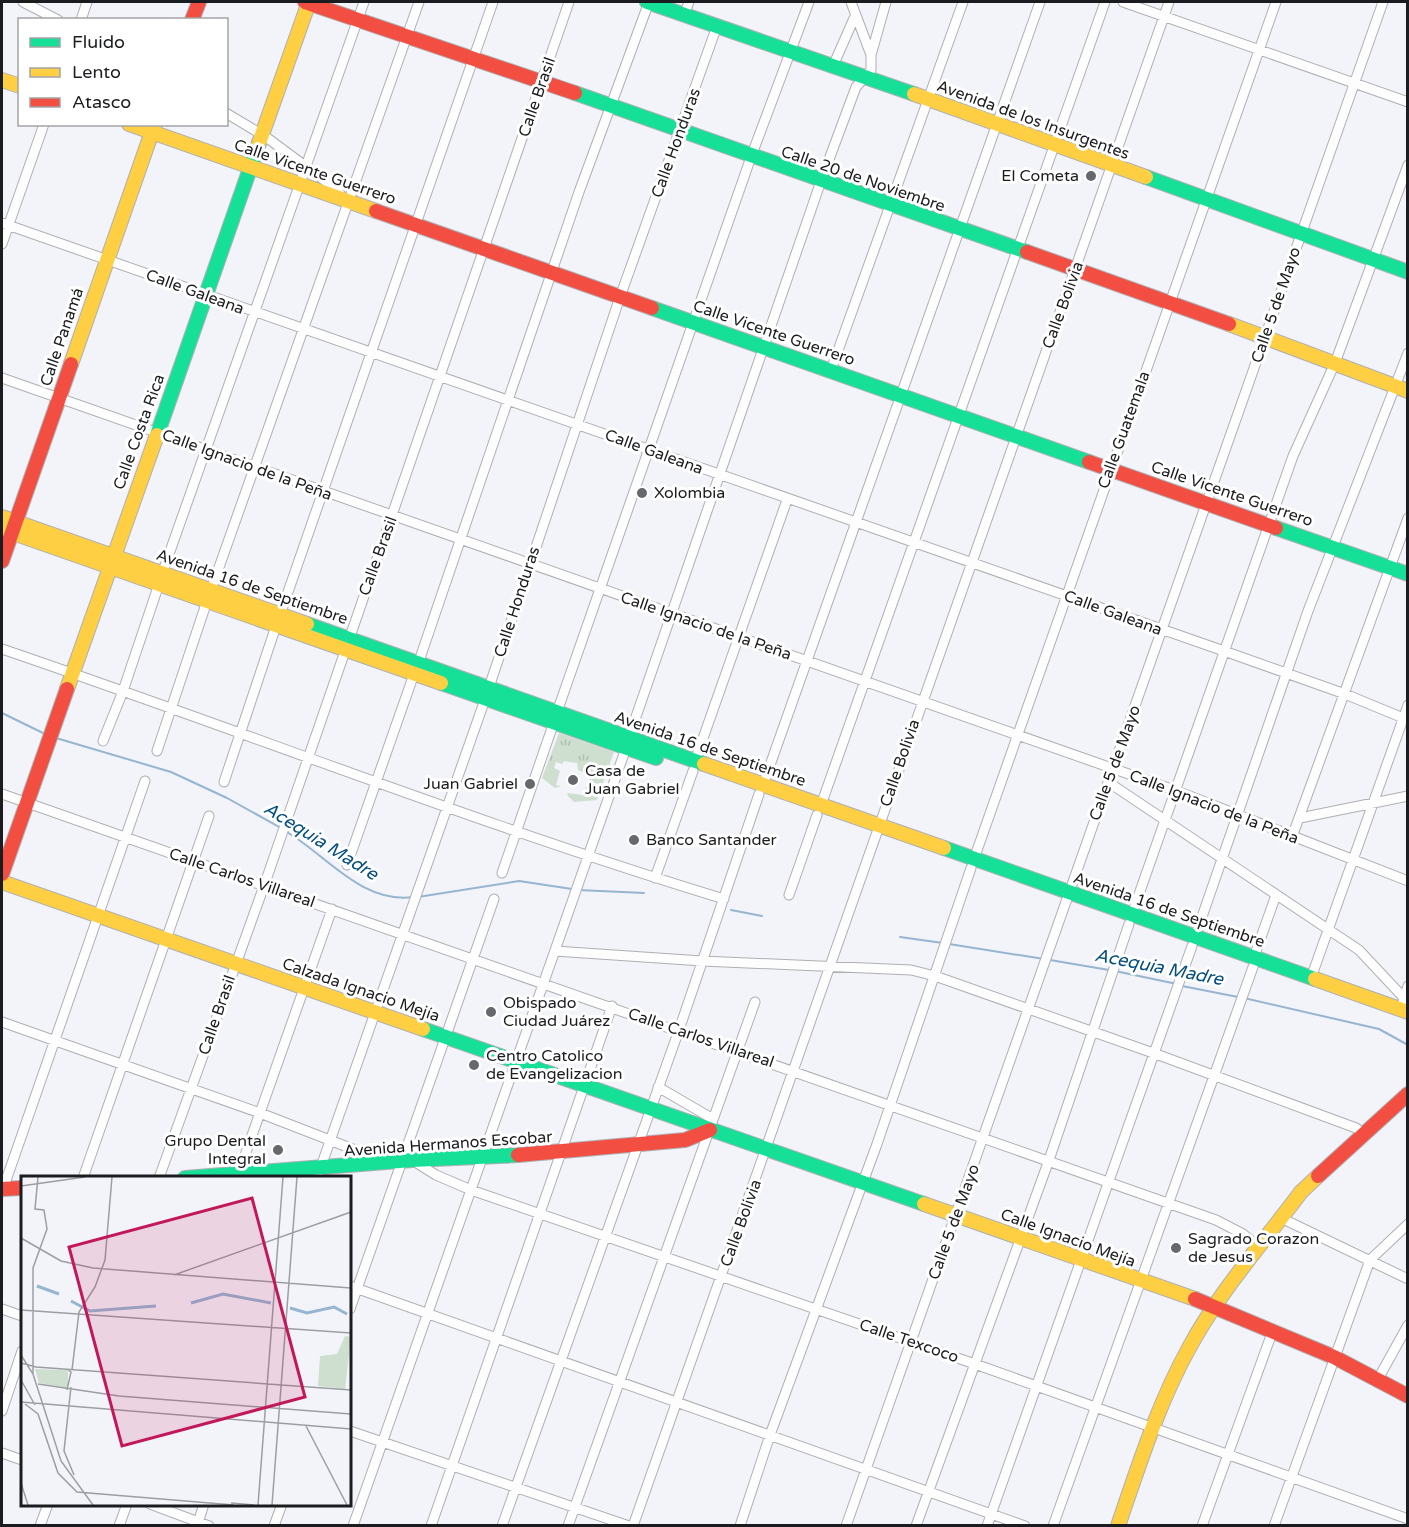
<svg xmlns="http://www.w3.org/2000/svg" width="1409" height="1527" font-family="'Varela Round',sans-serif">
<style>
.grass{fill:url(#grass-tufts)}
.lines{fill:none;stroke-linecap:round;stroke-linejoin:round}
.stream{stroke:#96b5d0;stroke-width:2}
.street-casing{stroke:#afb0b4;stroke-width:11}
.fast-casing{stroke:#afb0b4;stroke-width:16}
.slow-casing{stroke:#afb0b4;stroke-width:16}
.jam-casing{stroke:#afb0b4;stroke-width:16}
.street{stroke:#fdfdfe;stroke-width:9}
.fast{stroke:#16e098;stroke-width:14}
.slow{stroke:#ffcf43;stroke-width:14}
.jam{stroke:#f24e42;stroke-width:14}
.poi-dot{fill:#66686b;stroke:#fff;stroke-width:2}
.labels{text-anchor:middle;dominant-baseline:central;stroke-width:6;stroke-linejoin:round;paint-order:stroke}
.street-label{font-size:16px;fill:#1b1c1f;stroke:#fff}
.poi-label{font-size:16px;fill:#1b1c1f;stroke:#fff;text-anchor:start}
.water-label{font-size:18px;font-style:italic;fill:#044f7f;stroke:#fff}
.inset-river{fill:none;stroke:#96b5d0;stroke-width:3}
.inset-road{fill:none;stroke:#9c9ea2;stroke-width:1.5}
.view{fill:#c2185b;fill-opacity:0.15;stroke:#c2185b;stroke-width:3}
.inset-edge{fill:none;stroke:#1b1c1f;stroke-width:3}
</style>
<defs>
<pattern id="grass-tufts" width="24" height="20" patternUnits="userSpaceOnUse" patternTransform="scale(1.5)"><rect width="24" height="20" fill="#cedfd0"/><path d="M3 7l-1-3M5 7V3M7 7l1-3M15 17l-1-3M17 17v-4M19 17l1-3" fill="none" stroke="#b0bfb2"/></pattern>
</defs>
<rect width="100%" height="100%" fill="#f2f4f9"/>
<path class="grass" d="M559,733L614,752L597,800L574,802L568,796L567,793L583,795L591,776L578,770L577,763L564,761L562,764L556,762L554,768L560,771L556,785L561,786L555,788L542,778Z"/>
<g class="lines">
<path class="stream" d="M2,713L45,734
M56,738L171,772L227,798L281,828
M285,831C326,854 361,904 413,897
M578,890L644,893
M418,897L519,881L572,889
M731,910L762,916
M900,937L943,943
M949,944L1044,959
M1050,960L1109,970
M1115,971L1177,984
M1182,986L1238,997
M1244,998L1379,1029L1408,1045"/>
<g class="street-casing">
<path id="street" d="M23,2L58,20
M1123,2L1408,102
M684,15L689,2
M81,20L87,2
M871,55L886,2
M833,66L855,16
M226,113L266,137L336,189L343,198
M2,223L1224,651L1345,694L1408,720
M2,244L44,124
M831,370L963,2
M2,378L1177,791L1408,881
M162,574L364,2
M211,590L419,2
M280,615L493,2
M2,649C243,731 480,825 724,899
M418,664L579,192L649,2
M557,712L751,157L809,2
M629,737L821,181L856,87L871,70V55L851,2
M103,741L123,691L159,584
M157,751L207,601
M695,761L787,500
M224,782L276,626
M1108,782L1359,950L1404,998L1401,1010
M763,785L1040,2
M2,794L1216,1220L1243,1234L1259,1247
M821,805L1105,2
M1300,818L1408,796
M1292,837L1408,518
M974,859L1276,2
M347,865L414,674
M502,873L554,722
M655,878L693,771
M789,895L817,815
M1132,914L1293,456L1335,363L1408,165
M1195,937L1308,611L1408,353
M555,951L702,961L911,970L935,976L1156,1054L1356,1128L1364,1134
M1254,957L1276,895
M1311,978L1408,705
M1404,998L1408,986
M2,1022L260,1113L381,1160
M658,1087L713,1119
M412,1160L436,1175L471,1190L975,1364L1408,1519
M238,1175L332,909
M83,1178L209,816
M159,1178L264,886L569,2
M317,1178L482,708L620,297L717,26
M2,1192L145,781
M1281,1218L1408,1279
M350,1286L1025,1526
M2,1309L22,1316
M350,1309L494,899
M1378,1379L1408,1325
M2,1411L22,1351
M350,1431L629,1526
M2,1453L22,1460
M150,1504L209,1526
M40,1526L48,1504
M119,1526L127,1504
M197,1526L204,1504
M274,1526L282,1504
M353,1526L626,748
M431,1526L612,1006
M502,1526L679,1030L759,794
M568,1526L755,1002
M633,1526L1169,2
M740,1526L770,1435L877,1144L971,868
M846,1526L1383,2
M916,1526L1049,1160L1129,924
M987,1526L1192,946
M1053,1526L1253,967
M1202,1526L1273,1330
M1274,1526L1370,1260L1408,1224"/>
</g>
<g class="fast-casing">
<path id="fast" d="M647,2L914,94
M575,93L1027,252
M1146,177L1408,272
M652,308L1089,462
M157,435L259,143
M1276,528L1408,574
M307,624L704,764
M441,683L656,758
M944,848L1315,979
M423,1029L924,1204
M185,1178L412,1160L518,1155"/>
</g>
<g class="slow-casing">
<path id="slow" d="M2,80L20,86
M914,94L1146,177
M129,124L376,211
M259,143L309,2
M1229,324L1408,391
M71,364L154,126
M2,517L307,624
M2,529L441,683
M67,689L157,435
M704,764L944,848
M2,882L423,1029
M1315,979L1408,1012
M924,1204L1195,1299
M1118,1526C1139,1465 1158,1404 1189,1348C1219,1292 1263,1243 1301,1192L1318,1176"/>
</g>
<g class="jam-casing">
<path id="jam" d="M305,2L575,93
M192,20L199,2
M376,211L652,308
M1027,252L1229,324
M1089,462L1276,528
M2,561L71,364
M2,874L67,689
M518,1155L685,1140L710,1130
M1318,1176L1408,1094
M2,1189L22,1188
M1195,1299L1334,1357L1408,1396"/>
</g>
<use href="#street" class="street"/>
<use href="#fast" class="fast"/>
<use href="#slow" class="slow"/>
<use href="#jam" class="jam"/>
</g>
<g class="poi-dot">
<circle cx="1091" cy="176" r="6"/>
<circle cx="642" cy="493" r="6"/>
<circle cx="573" cy="780" r="6"/>
<circle cx="530" cy="784" r="6"/>
<circle cx="634" cy="840" r="6"/>
<circle cx="491" cy="1012" r="6"/>
<circle cx="474" cy="1065" r="6"/>
<circle cx="278" cy="1150" r="6"/>
<circle cx="1176" cy="1248" r="6"/>
</g>
<g class="labels">
<g class="street-label">
<text transform="translate(537 97) rotate(-71)">Calle Brasil</text>
<text transform="translate(1033 120) rotate(20)">Avenida de los Insurgentes</text>
<text transform="translate(676 143) rotate(-70)">Calle Honduras</text>
<text transform="translate(315 172) rotate(19)">Calle Vicente Guerrero</text>
<text transform="translate(863 179) rotate(19)">Calle 20 de Noviembre</text>
<text transform="translate(195 292) rotate(20)">Calle Galeana</text>
<text transform="translate(1063 305) rotate(-70)">Calle Bolivia</text>
<text transform="translate(1276 305) rotate(-71)">Calle 5 de Mayo</text>
<text transform="translate(774 333) rotate(19)">Calle Vicente Guerrero</text>
<text transform="translate(62 337) rotate(-71)">Calle Panamá</text>
<text transform="translate(1124 430) rotate(-70)">Calle Guatemala</text>
<text transform="translate(139 432) rotate(-70)">Calle Costa Rica</text>
<text transform="translate(654 452) rotate(20)">Calle Galeana</text>
<text transform="translate(247 465) rotate(20)">Calle Ignacio de la Peña</text>
<text transform="translate(1232 494) rotate(19)">Calle Vicente Guerrero</text>
<text transform="translate(378 556) rotate(-70)">Calle Brasil</text>
<text transform="translate(252 587) rotate(19)">Avenida 16 de Septiembre</text>
<text transform="translate(517 602) rotate(-72)">Calle Honduras</text>
<text transform="translate(1113 613) rotate(20)">Calle Galeana</text>
<text transform="translate(706 626) rotate(19)">Calle Ignacio de la Peña</text>
<text transform="translate(710 749) rotate(19)">Avenida 16 de Septiembre</text>
<text transform="translate(900 763) rotate(-71)">Calle Bolivia</text>
<text transform="translate(1115 763) rotate(-70)">Calle 5 de Mayo</text>
<text transform="translate(1214 807) rotate(21)">Calle Ignacio de la Peña</text>
<text transform="translate(242 878) rotate(19)">Calle Carlos Villareal</text>
<text transform="translate(1169 910) rotate(19)">Avenida 16 de Septiembre</text>
<text transform="translate(361 990) rotate(19)">Calzada Ignacio Mejía</text>
<text transform="translate(217 1015) rotate(-71)">Calle Brasil</text>
<text transform="translate(701 1038) rotate(19)">Calle Carlos Villareal</text>
<text transform="translate(448 1144) rotate(-4)">Avenida Hermanos Escobar</text>
<text transform="translate(954 1222) rotate(-70)">Calle 5 de Mayo</text>
<text transform="translate(741 1223) rotate(-70)">Calle Bolivia</text>
<text transform="translate(1068 1238) rotate(20)">Calle Ignacio Mejía</text>
<text transform="translate(909 1341) rotate(19)">Calle Texcoco</text>
</g>
<g class="poi-label">
<text x="1079" y="176" text-anchor="end">El Cometa</text>
<text x="654" y="493">Xolombia</text>
<text x="585" y="771">Casa de<tspan x="585" dy="18">Juan Gabriel</tspan></text>
<text x="518" y="784" text-anchor="end">Juan Gabriel</text>
<text x="646" y="840">Banco Santander</text>
<text x="503" y="1003">Obispado<tspan x="503" dy="18">Ciudad Juárez</tspan></text>
<text x="486" y="1056">Centro Catolico<tspan x="486" dy="18">de Evangelizacion</tspan></text>
<text x="266" y="1141" text-anchor="end">Grupo Dental<tspan x="266" dy="18">Integral</tspan></text>
<text x="1188" y="1239">Sagrado Corazon<tspan x="1188" dy="18">de Jesus</tspan></text>
</g>
<g class="water-label">
<text transform="translate(321 841) rotate(32)">Acequia Madre</text>
<text transform="translate(1159 967) rotate(11)">Acequia Madre</text>
</g>
</g>
<g transform="translate(21 1176)">
<rect width="330" height="330" fill="#f2f4f9"/>
<path d="M324,160L330,161L324,213L297,210L299,180L316,178ZM14,193L47,194V212L18,207Z" fill="#cedfd0"/>
<path class="inset-river" d="M16,110L38,118M50,125L69,135L135,130M170,127L202,118L250,127M269,132L286,137L313,131L326,138"/>
<path class="inset-road" d="M0,10L64,1M0,62L40,85L72,92L330,112M153,99L330,36M0,134L330,157M0,179L12,198L40,285L72,329M0,187L15,191L330,214M46,193L50,196L46,214M51,194L58,136L74,111L84,84L91,1M12,198V92L26,53L23,34L14,33L17,1M0,204L14,229M17,208L98,220L330,238M50,211L43,275L53,299M0,226L330,253M4,228L17,238L37,297L56,316L213,329M285,250L326,329M0,307L7,329M210,327L233,329M237,329L262,1M251,329L276,1"/>
<path class="view" d="M231,22L284,221L101,270L48,71Z"/>
<rect width="330" height="330" class="inset-edge"/>
</g>
<rect width="1409" height="1527" fill="none" stroke="#1b1c1f" stroke-width="6"/>
<rect x="18" y="18" width="210" height="108" fill="#ffffff" stroke="#a4a4a5" stroke-width="1.5"/>
<rect x="30" y="38" width="30" height="9" fill="#16e098" stroke="#a4a4a5" stroke-width="1.5"/>
<text x="72" y="48" font-size="18" fill="#1b1c1f">Fluido</text>
<rect x="30" y="68" width="30" height="9" fill="#ffcf43" stroke="#a4a4a5" stroke-width="1.5"/>
<text x="72" y="78" font-size="18" fill="#1b1c1f">Lento</text>
<rect x="30" y="98" width="30" height="9" fill="#f24e42" stroke="#a4a4a5" stroke-width="1.5"/>
<text x="72" y="108" font-size="18" fill="#1b1c1f">Atasco</text>
</svg>
